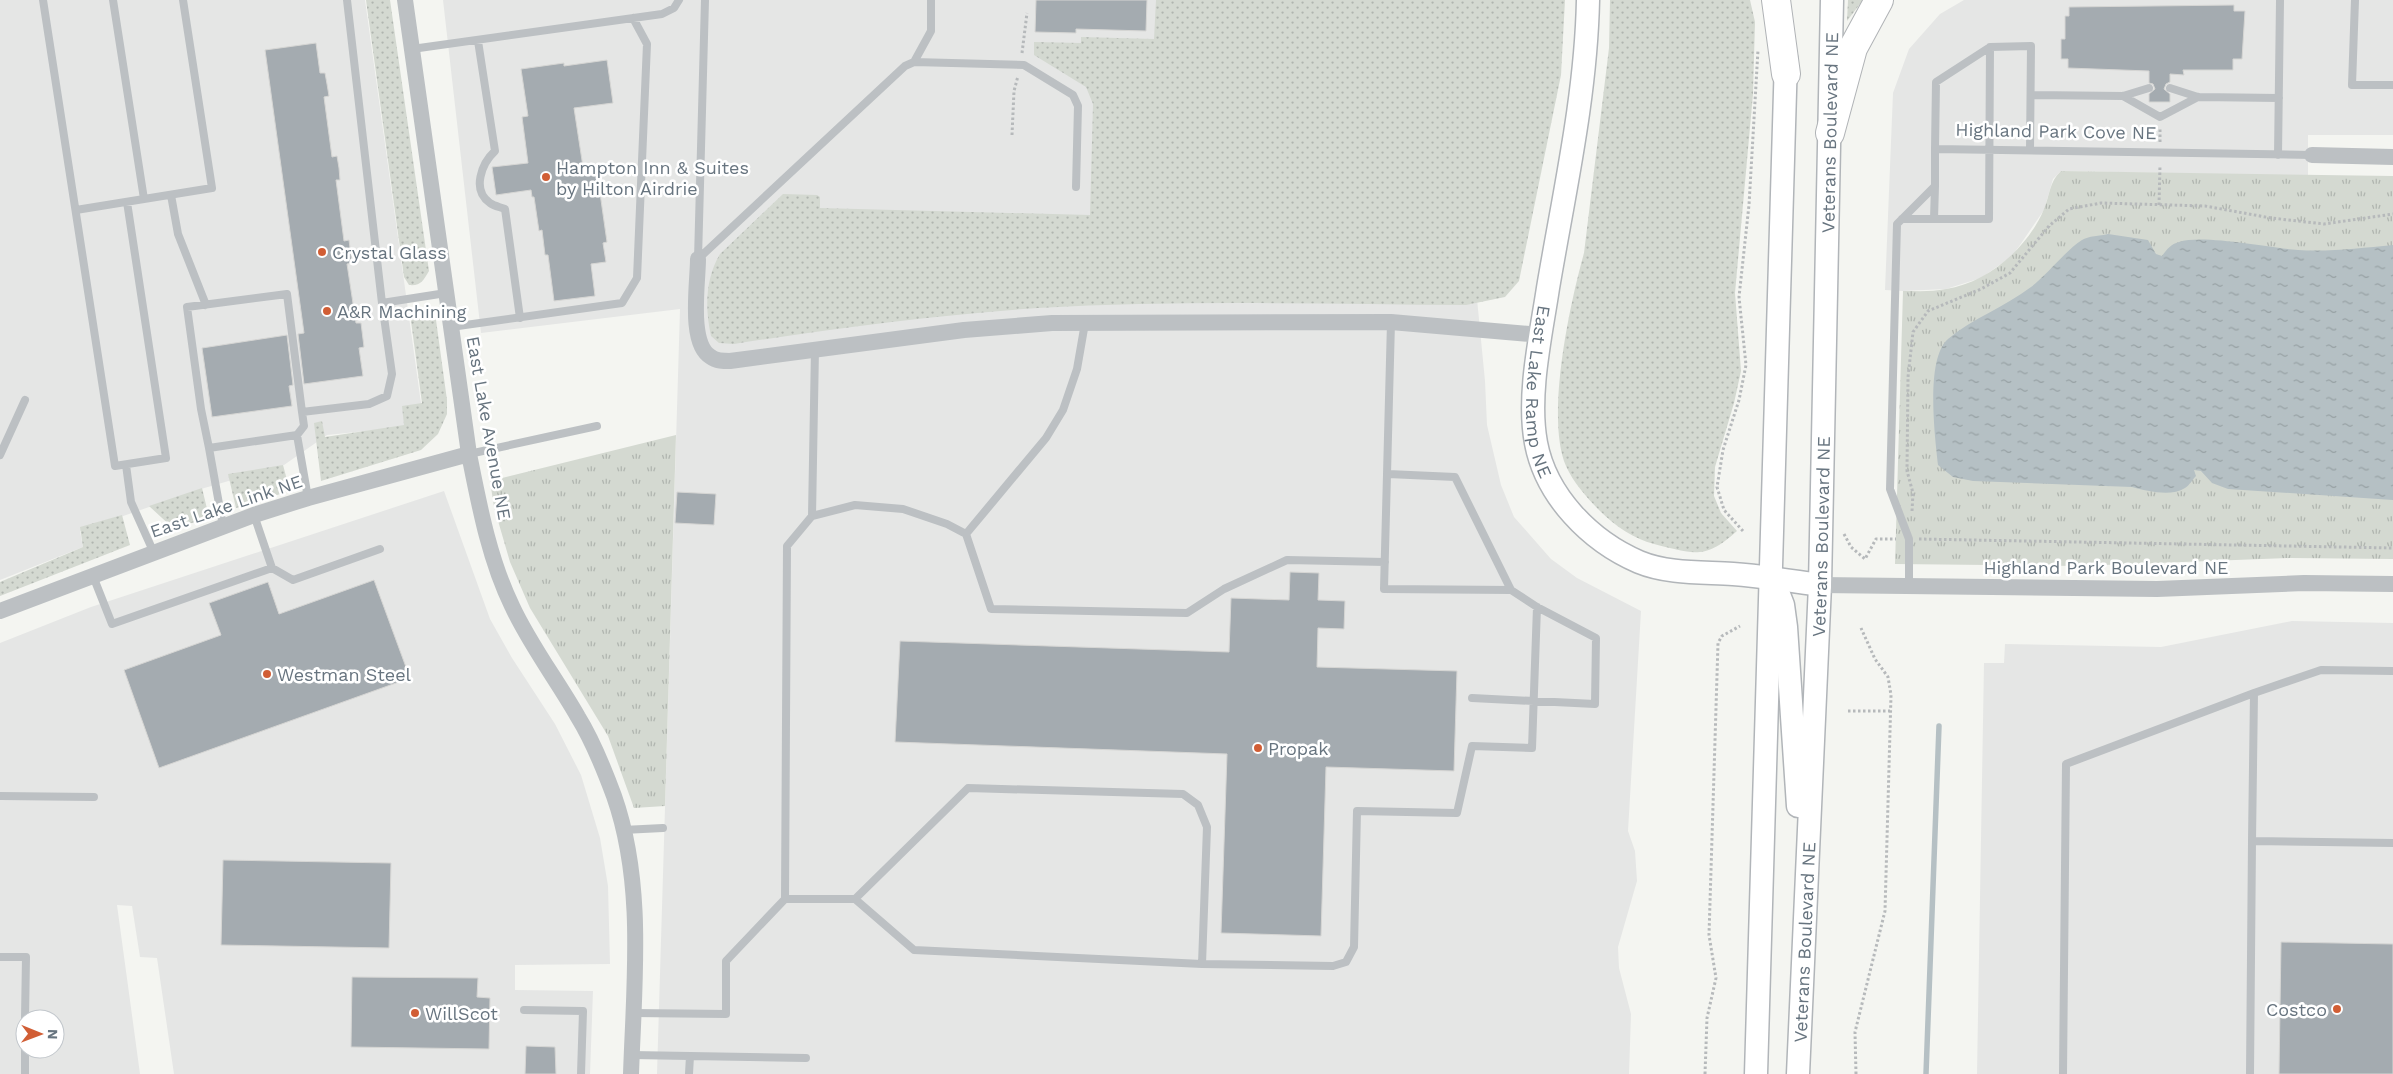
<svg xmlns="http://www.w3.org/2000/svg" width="2393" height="1074" font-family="'Work Sans',sans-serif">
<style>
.built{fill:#e5e6e5;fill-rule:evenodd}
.grass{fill:url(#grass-dots)}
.park{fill:url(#park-tufts)}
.water{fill:url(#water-ripples)}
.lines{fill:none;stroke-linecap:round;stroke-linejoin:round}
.stream{stroke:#b5c0c4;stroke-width:5.5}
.building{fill:#a4abb0;stroke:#d6d6d4}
.secondary-casing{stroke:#b1b5b9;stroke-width:25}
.highway-casing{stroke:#b0b3b6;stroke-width:30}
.path{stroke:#b6b9bb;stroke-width:3;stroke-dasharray:2.5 2.5;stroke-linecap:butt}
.lane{stroke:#bcc0c3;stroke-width:8}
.street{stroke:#bcc0c3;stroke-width:16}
.secondary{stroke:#fff;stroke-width:22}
.highway{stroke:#fff;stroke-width:28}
.poi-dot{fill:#d15e35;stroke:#fff;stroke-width:2}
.labels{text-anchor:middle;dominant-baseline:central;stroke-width:5;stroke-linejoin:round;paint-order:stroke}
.street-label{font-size:18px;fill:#67747f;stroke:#fff}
.poi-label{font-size:18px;fill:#67747f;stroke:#fff;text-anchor:start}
</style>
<defs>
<pattern id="grass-dots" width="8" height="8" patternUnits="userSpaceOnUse" patternTransform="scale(1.25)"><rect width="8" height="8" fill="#d4d9d1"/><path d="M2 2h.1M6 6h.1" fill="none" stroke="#b0b5af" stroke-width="1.8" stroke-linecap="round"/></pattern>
<pattern id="park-tufts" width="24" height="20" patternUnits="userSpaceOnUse" patternTransform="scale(1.25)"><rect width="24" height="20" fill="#d4d9d1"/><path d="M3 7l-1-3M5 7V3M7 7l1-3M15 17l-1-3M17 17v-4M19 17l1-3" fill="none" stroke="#b0b5af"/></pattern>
<pattern id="water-ripples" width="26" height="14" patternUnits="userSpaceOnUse" patternTransform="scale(1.25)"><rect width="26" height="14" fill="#b5c0c4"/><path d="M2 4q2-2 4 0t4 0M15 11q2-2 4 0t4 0" fill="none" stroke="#97a1a4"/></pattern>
</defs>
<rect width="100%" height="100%" fill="#f4f5f1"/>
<path class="built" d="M0,0H365L424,425L327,435L284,465L201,489L80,531L83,547L0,580Z
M443,0H1509L1474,268L1485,381L1487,425L1501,485L1514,517L1551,559L1577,578L1641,611L1628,831L1635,851L1637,881L1618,947L1619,968L1631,1014L1629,1074H657L680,309L481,333Z
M1964,0H2393V135H2308V176L2061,171L2053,179L2044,210L2020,245L2011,257L1981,278L1946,289L1903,291L1885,290L1893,93L1909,49L1940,14Z
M444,491L490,619L512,658L555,724L581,775L600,838L608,886L610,964L515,965V990L593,991L590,1074H174L157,958L140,957L132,906L117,905L140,1074H0V643L91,607ZM25,1019H55V1049H25Z
M2292,621L2393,623V1074H1977L1984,663H2004L2005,644L2161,647Z"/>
<path class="grass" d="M366,0H390L429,271C423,281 421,286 409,285L404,277Z
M1156,0H1565L1561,75L1519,281L1505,297L1466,305C1324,304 1180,300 1038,308C936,315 835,328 734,344L719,343L711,336C705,309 705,279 720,254L783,194L817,195L820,197V208L1090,215L1093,104L1086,87L1034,55V42L1081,43V37L1154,39Z
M1610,0H1750L1755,22L1753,94L1735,293L1741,371L1734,403L1715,467L1714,496L1721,513L1737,531C1705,560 1694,554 1654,544C1634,539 1615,526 1600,511C1587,498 1573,482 1566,466C1545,418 1570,303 1584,253L1609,48Z
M1848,0H1863L1847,21Z
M417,314H426L436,320L447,400V414L438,434L421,450L321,481L314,423L322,421L325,437L404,425L402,406L422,403L411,321Z
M283,465L290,491L236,508L228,474Z
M202,488L209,517L174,529L149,506Z
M122,515L130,545L0,596V582L83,547L80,527Z"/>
<path class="park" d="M2061,171L2393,176V559L2290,558L2078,566L1895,564L1903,291C1917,291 1932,292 1946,289C1987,283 2028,248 2044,209C2050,195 2049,182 2061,171Z
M676,435L665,806L634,808L608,736L530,608L510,562L494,507L490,481Z"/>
<path class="water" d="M2108,234L2148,240L2156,254L2162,256C2167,249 2171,244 2179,242C2203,234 2270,248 2298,250C2329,252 2361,248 2393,245V500L2228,489L2212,483L2201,471L2194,470L2196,476C2193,479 2189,486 2185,488C2171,497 2147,491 2132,487L1973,481L1953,477L1938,465C1935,437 1925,359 1948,339C1973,318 2005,307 2031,287C2047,275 2067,249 2082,240C2088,236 2100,236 2108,234Z"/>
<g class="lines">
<path class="stream" d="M1926,1074L1939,726"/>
</g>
<path class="building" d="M1036,0H1147L1146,31L1076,29V33L1035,32Z
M2234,5V11H2245L2242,59H2233V70H2183L2184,75L2170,74V82L2166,84L2164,89L2170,94V102H2149V94L2155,89L2153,84L2149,83V71L2068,68V59H2061V39H2065V16H2069V7Z
M316,43L320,73H325L327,84L329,96L324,97L332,157L337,156L339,168L340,180H336L344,241L349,240L352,263L347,264L356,323H361L364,347L359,348L363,376L304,384L298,334L304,333L265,50Z
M607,60L613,103L574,108L583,167L596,165L607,242L603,243L606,262L591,264L595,296L554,301L548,255H545L542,230L539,231L534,197H532L531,190L496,195L492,167L528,163L522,117L528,116L521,69L564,63V66Z
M287,335L293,385L289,386L292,406L212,417L202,348Z
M677,492L716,494L714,525L675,523Z
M1290,572L1319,573L1318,600L1345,601L1344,629L1318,628L1317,667L1457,671L1454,771L1326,767L1321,936L1221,933L1227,754L895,742L900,641L1229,652L1231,598L1289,600Z
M374,580L410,678L159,768L124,670L221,635L209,603L268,582L279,614Z
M223,860L391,863L389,948L221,945Z
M2281,942L2393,944V1074H2279Z
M352,977L478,978L477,997L490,998L489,1049L351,1047Z
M526,1046L555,1047L556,1074H525Z"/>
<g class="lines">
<g class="secondary-casing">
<g id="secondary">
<path id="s1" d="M1588,0C1586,97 1564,193 1548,288C1541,335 1527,395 1536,443C1546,496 1590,541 1639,562C1668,574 1702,572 1733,574C1762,576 1791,581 1820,585"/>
<path d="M1778,592L1783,605L1786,627L1798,806"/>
<path d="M1756,1074L1786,58"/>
<path id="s2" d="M1798,1074L1820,585L1832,0"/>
</g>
</g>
<g class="highway-casing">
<path id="highway" d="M1776,0L1786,74
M1830,133L1853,48L1879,0"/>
</g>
<path class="path" d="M1022,53L1027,13
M1012,135L1014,91L1018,76
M2160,142V128
M2159,205L2160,165
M1912,511L1913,493L1907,471L1908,377L1913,332L1928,311L1981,289L2010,273L2049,226L2069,209L2101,203L2205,206L2271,218L2324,224L2393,214
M1743,531L1724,510L1717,487L1723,450L1739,400L1746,365L1739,297L1749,205L1758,50
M1844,534L1851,547L1865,559L1876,539H1896
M1919,539L2393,548
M1848,711H1890
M1705,1074L1707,1018L1716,978L1709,935L1718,643L1722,636L1740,626
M1856,1074L1855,1032L1885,911L1891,695L1888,677L1875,659L1861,628"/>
<path class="lane" d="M43,0L115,466L166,458L127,202
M113,0L144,199
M2355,0L2352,85H2393
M478,41L495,151C482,163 471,190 490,203C494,206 500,207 505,209L520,318
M412,49L662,14L674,8L679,0
M914,62L931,31V0
M2170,88L2198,97L2279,98
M2031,95L2123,96L2149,88
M2123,96L2160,117L2198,97
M1935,149L1936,82L1990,47L2031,46L2030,150
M2278,155L2280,1
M171,195L178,234L206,305
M76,210L212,188L183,0
M1902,219H1989L1990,47
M1934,219L1935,186
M698,259L905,66L914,62L1024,65L1073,95L1078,106L1076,187
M698,259L705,0
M382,303L446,293
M1085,323L1077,369L1063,410L1046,438L966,534L991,609L1187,613L1224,589L1287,560L1385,562
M451,327L622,303L637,278L647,44L633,18
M297,435L308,498
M209,448L201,409L187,307L287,294L302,412
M469,454L597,426
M0,455L25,400
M126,465L131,502L154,553
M1388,474L1455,477L1511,590L1384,589L1391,322
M254,515L272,568
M812,516L815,349
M223,526L209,448L297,435L304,426L302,412L369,404L387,396L392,374L382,303L347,0
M93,576L112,624L272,568L293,580L380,549
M1909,586V539L1890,489L1897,224L1935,186V149L2312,155
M1472,698L1595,704L1596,638L1537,607L1511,590
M0,796L94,797
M623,830L663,828
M2252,841L2254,693L2321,670L2393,671
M785,899L787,546L812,516L855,505L903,509L947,524L966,534
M0,957H26L25,1019
M1202,964L1207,827L1198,805L1183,794L968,788L855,899L914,950L1202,964L1333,966L1346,962L1354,947L1357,811L1457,813L1472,746L1532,748L1537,607
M524,1010L583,1011L581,1074
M633,1013L726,1014V961L785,899H855
M632,1055L690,1056L689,1074
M690,1056L806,1058
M25,1074V1049
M2063,1074L2066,764L2254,693
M2250,1074L2252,841L2393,843"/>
<path class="street" d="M405,0L469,454C479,504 489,559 512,606C530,645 557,680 578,717C593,741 604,769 614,796C645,884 634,983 631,1074
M2312,155L2393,157
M698,259C698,283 688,344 711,357C716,361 724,361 730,361L964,330L1052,323L1391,322L1541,335
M1820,585L2157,589L2304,583L2393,584
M0,611L254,515L308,498L469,454"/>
<use href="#secondary" class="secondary"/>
<use href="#highway" class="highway"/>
</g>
<g class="poi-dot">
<circle cx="546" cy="177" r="5"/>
<circle cx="322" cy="252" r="5"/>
<circle cx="327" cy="311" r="5"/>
<circle cx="267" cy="674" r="5"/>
<circle cx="1258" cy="748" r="5"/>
<circle cx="2337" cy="1009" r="5"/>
<circle cx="415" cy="1013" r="5"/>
</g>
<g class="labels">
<g class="street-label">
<text transform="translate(2056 131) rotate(1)">Highland Park Cove NE</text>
<text stroke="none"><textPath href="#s2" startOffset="942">Veterans Boulevard NE</textPath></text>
<text stroke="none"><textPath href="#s1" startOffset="396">East Lake Ramp NE</textPath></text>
<text transform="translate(489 428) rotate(80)">East Lake Avenue NE</text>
<text transform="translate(226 506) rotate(-19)">East Lake Link NE</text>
<text stroke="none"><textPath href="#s2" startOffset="538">Veterans Boulevard NE</textPath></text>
<text x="2106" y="567">Highland Park Boulevard NE</text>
<text stroke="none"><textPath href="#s2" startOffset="132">Veterans Boulevard NE</textPath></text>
</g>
<g class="poi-label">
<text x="556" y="167">Hampton Inn &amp; Suites<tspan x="556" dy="21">by Hilton Airdrie</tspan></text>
<text x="332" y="252">Crystal Glass</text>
<text x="337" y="311">A&amp;R Machining</text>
<text x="277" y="674">Westman Steel</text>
<text x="1268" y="748">Propak</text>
<text x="2327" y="1009" text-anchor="end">Costco</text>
<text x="425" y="1013">WillScot</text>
</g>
</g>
<g transform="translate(40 1034) rotate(91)"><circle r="24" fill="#ffffff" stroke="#c2c7cc"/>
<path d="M0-4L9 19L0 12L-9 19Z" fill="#d15e35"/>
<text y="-8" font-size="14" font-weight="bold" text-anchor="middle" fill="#67747f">N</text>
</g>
</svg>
